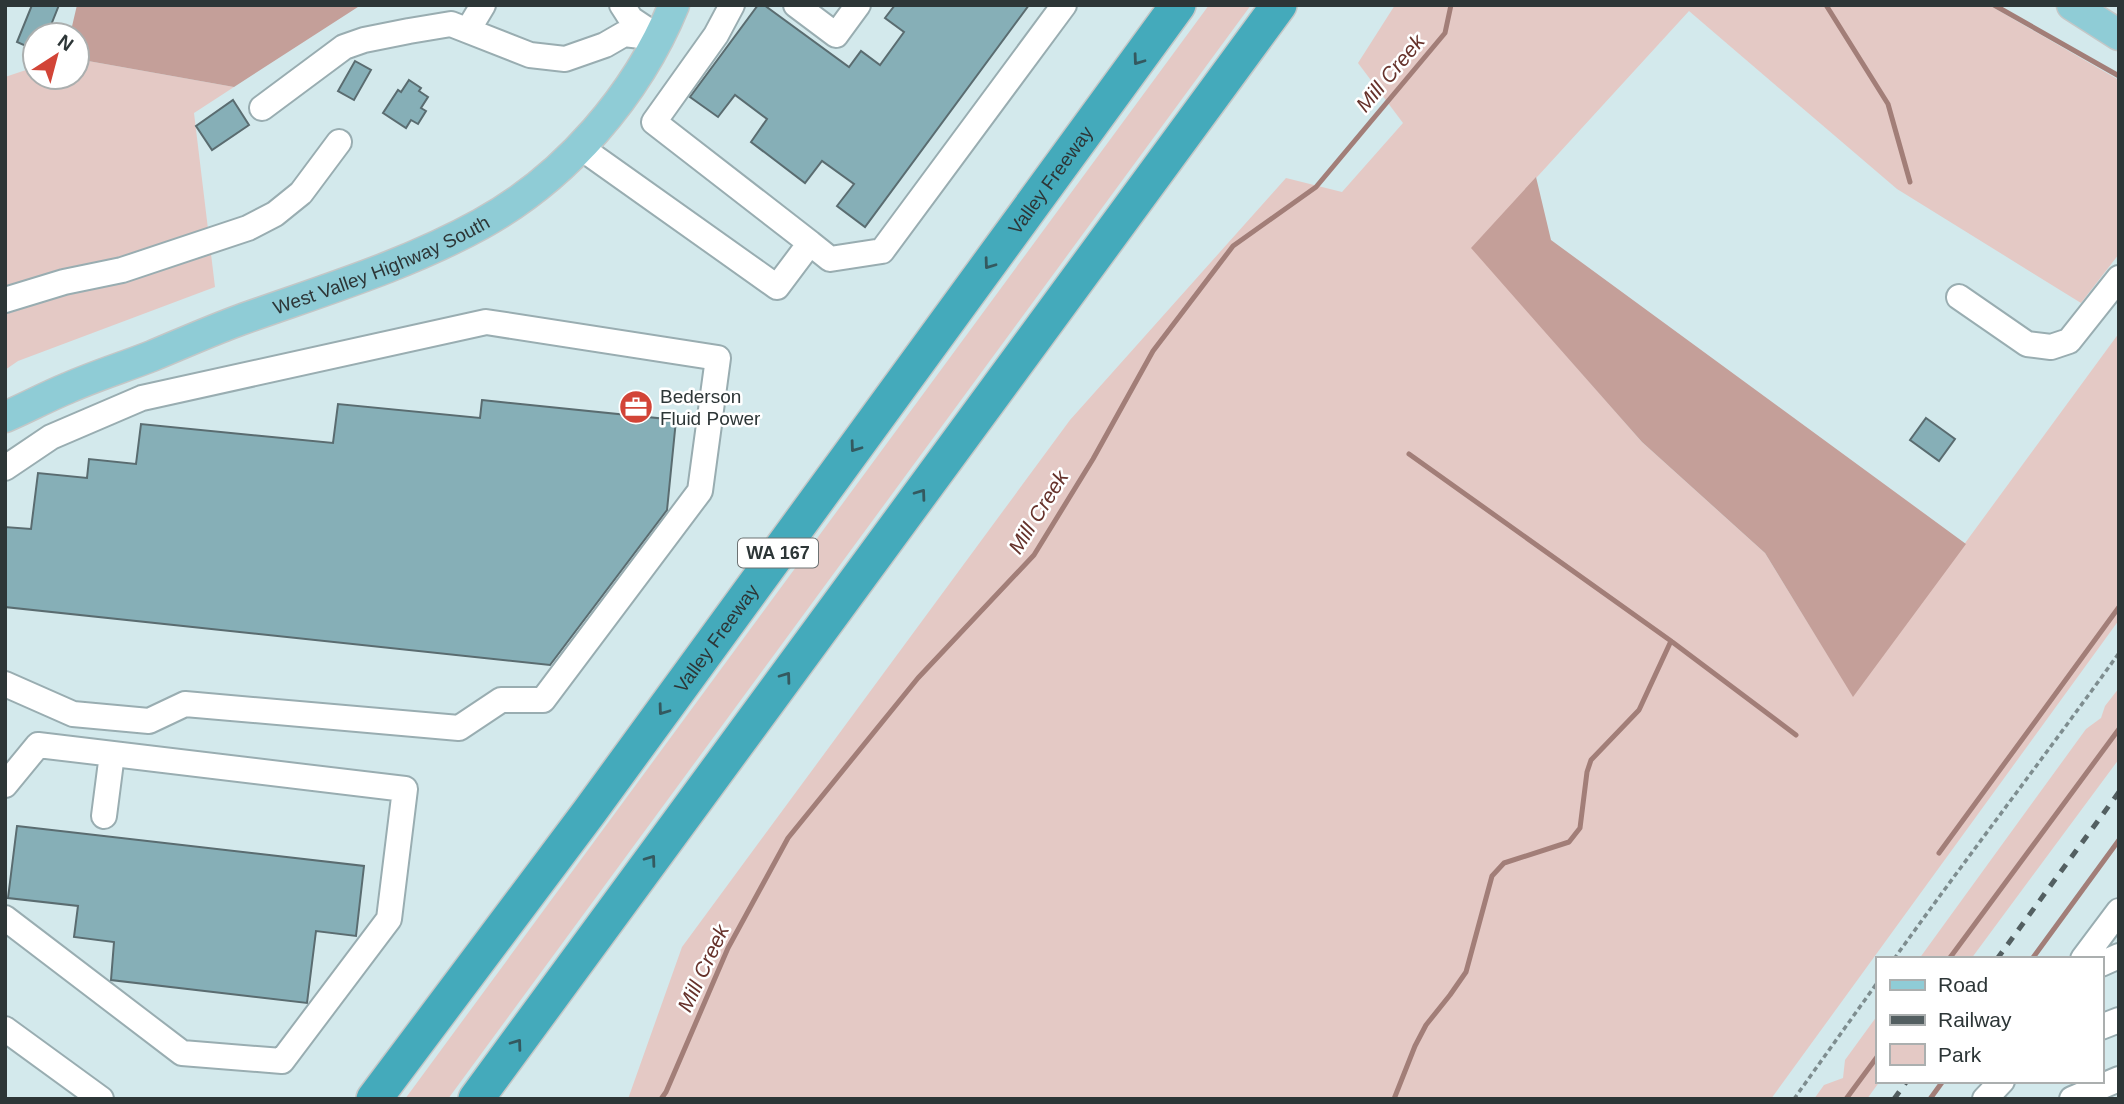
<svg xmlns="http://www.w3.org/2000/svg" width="2124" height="1104" font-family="Helvetica,sans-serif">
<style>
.green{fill:#e4c9c5}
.forest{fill:#c49f99}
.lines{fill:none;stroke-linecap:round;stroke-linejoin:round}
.stream{stroke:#a27e78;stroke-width:5}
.building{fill:#86afb7;stroke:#5a6c70;stroke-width:2}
.minor-casing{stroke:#99adb1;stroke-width:28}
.major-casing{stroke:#c4c7c7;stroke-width:33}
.highway-casing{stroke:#c4c7c7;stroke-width:38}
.path{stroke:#7e8d8f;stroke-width:3.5;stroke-dasharray:5 3.5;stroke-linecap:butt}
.minor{stroke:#fff;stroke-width:24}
.major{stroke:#8fccd6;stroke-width:30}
.highway{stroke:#4ab;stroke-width:35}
.rail{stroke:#535f61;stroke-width:5;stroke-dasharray:9 9;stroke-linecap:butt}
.oneway{stroke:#34595f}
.labels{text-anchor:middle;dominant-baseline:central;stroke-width:5;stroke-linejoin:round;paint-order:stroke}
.shield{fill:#fff;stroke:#6c7273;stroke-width:2}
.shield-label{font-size:18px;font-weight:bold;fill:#2d3637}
.street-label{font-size:19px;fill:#2d3637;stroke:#fff}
.poi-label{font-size:19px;fill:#2d3637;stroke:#fff;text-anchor:start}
.water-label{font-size:21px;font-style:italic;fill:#66322b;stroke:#fff}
</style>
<rect width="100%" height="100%" fill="#d3e9ec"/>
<path class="green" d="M1209,5H1251L448,1099H405Z
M1395,5H1989L2119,80V254L2081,303L1897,189L1689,11L1472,248L1642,442L1765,553L1853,696L2119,333V620L1771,1099H628L682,947L1070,420L1286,178L1342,192L1403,123L1358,63Z
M77,59L234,87L194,113L215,287L18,361L5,370V77L35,67V77H77Z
M2119,688V759L1971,959H1919L2086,729L2101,718L2105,706Z
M1877,1016V1081H1880L1867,1099H1814L1824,1085L1843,1078L1845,1060Z"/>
<path class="forest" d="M77,5H361L234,87L77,59V35H70Z
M1536,177L1551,240L1966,544L1853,697L1765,553L1642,442L1471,248Z"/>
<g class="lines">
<path class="stream" d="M1826,5L1888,104L1910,182
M1994,5L2119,76
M1409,454L1671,641L1796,735
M1939,853L2119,607
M1949,959L2119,729
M2032,959L2119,840
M661,1099L666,1092L728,948L788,838L918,678L1034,555L1093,459L1153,351L1233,246L1316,187L1445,33L1451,5
M1394,1099L1415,1046L1426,1025L1450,995L1466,972L1492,876L1504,863L1569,842L1580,828L1587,772L1591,760L1639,710L1671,641
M1846,1099L1877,1057
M1930,1099L1943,1081"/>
</g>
<path class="building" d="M32,5H59L47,35H35V50L17,42Z
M758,5H764L849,67L861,51L880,65L904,32L885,18L895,5H1029L865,227L837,206L854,184L822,161L805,183L751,142L767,119L735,95L718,117L690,97Z
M355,61L371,70L354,100L338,91Z
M409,80L421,88L419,91L428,97L421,108L426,111L418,124L411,120L406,128L383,113L398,90L401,92Z
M233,100L249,125L212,150L196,126Z
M482,400L676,420L667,510L550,665L5,607V527L31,529L38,473L87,478L89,459L136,464L141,424L333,443L338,404L480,418Z
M1926,418L1955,439L1939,461L1910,440Z
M17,826L364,866L356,936L316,931L307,1003L111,980L114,942L74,937L78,906L8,898Z"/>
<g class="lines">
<g class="minor-casing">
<path id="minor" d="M622,5L631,19L655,35
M732,5L716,35L654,122L810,243
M796,5L836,35L858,5
M468,30L483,5
M262,108L344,47L364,40L409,31L451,24L530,55L565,59L605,45L624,34L658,38
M580,147L777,287L810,243L830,259L882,251L1064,5
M1959,297L2027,344L2051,347L2069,341L2119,278
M5,300L64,282L122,270L248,228L275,214L301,193L339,142
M5,468L51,437L142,398L486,322L718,358L700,491L543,700H501L459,728L185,704L149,721L73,714L5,684
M5,785L38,745L405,789L389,919L282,1061L182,1053L5,918
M104,816L112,754
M2083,959L2119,911
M2101,964L2119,956
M2101,1027L2119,1020
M5,1029L101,1099
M1985,1099L2002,1081
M2072,1099L2119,1079"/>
</g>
<g class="major-casing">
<g id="major">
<path d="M2072,5L2119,35"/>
<path id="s1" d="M5,417C26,408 46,397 68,388C95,376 124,367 152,356C181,344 210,331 240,320C321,291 405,266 481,224C566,177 637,95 674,5"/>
</g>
</g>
<g class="highway-casing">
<g id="highway">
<path id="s2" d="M374,1099L590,811L1178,5"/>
<path d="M476,1099L1279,5"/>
</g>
</g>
<path class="path" d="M1894,959C1968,856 2045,756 2119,653
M1794,1099L1877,983"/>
<use href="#minor" class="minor"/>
<use href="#major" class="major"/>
<use href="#highway" class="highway"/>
<path class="rail" d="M1997,959L2119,792
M1894,1099L1907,1081"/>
</g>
<defs><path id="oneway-chevron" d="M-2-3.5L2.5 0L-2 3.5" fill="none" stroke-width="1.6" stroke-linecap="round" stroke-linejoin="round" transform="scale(1.75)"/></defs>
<g class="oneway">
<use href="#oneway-chevron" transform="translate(1138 60) rotate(126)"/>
<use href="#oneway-chevron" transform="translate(989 264) rotate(126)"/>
<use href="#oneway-chevron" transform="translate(855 447) rotate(126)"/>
<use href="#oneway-chevron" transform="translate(921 494) rotate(-54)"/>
<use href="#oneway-chevron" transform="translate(786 677) rotate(-54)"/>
<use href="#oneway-chevron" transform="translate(663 710) rotate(126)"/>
<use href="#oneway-chevron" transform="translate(651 860) rotate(-54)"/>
<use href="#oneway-chevron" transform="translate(517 1044) rotate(-54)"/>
</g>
<defs>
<g id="office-disc" transform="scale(1.75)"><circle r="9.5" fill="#d24437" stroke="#fff"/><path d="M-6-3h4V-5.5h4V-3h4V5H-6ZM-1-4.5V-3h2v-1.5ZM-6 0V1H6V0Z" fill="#fff"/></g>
</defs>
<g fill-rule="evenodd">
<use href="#office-disc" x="636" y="407"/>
</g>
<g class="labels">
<rect class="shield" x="738" y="538.5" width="80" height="29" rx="5"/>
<g class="shield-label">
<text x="778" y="553">WA 167</text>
</g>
<g class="street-label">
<text stroke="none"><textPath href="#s2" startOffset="1141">Valley Freeway</textPath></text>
<text stroke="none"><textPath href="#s1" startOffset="406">West Valley Highway South</textPath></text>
<text stroke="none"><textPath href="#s2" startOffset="574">Valley Freeway</textPath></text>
</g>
<g class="poi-label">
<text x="660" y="396">Bederson<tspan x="660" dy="22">Fluid Power</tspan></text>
</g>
<g class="water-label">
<text transform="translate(1390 73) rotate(-50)">Mill Creek</text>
<text transform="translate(1038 512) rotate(-58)">Mill Creek</text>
<text transform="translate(703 968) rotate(-65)">Mill Creek</text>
</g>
</g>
<rect width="2124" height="1104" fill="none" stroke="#2d3637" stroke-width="14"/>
<rect x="1876" y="957" width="228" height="126" fill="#ffffff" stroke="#abafaf" stroke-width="2"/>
<rect x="1890" y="980" width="35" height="10" fill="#8fccd6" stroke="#abafaf" stroke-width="2"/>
<text x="1938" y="992" font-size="21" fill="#2d3637">Road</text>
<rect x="1890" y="1015" width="35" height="10" fill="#535f61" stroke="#abafaf" stroke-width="2"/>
<text x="1938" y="1027" font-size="21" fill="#2d3637">Railway</text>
<rect x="1890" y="1044" width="35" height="21" fill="#e4c9c5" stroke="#abafaf" stroke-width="2"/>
<text x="1938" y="1062" font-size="21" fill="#2d3637">Park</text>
<g transform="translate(56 56) rotate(36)"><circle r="33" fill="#ffffff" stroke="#abafaf" stroke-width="2"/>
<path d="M0-5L12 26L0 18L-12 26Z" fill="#d24437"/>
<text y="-10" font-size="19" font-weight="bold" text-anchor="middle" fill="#2d3637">N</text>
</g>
</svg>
